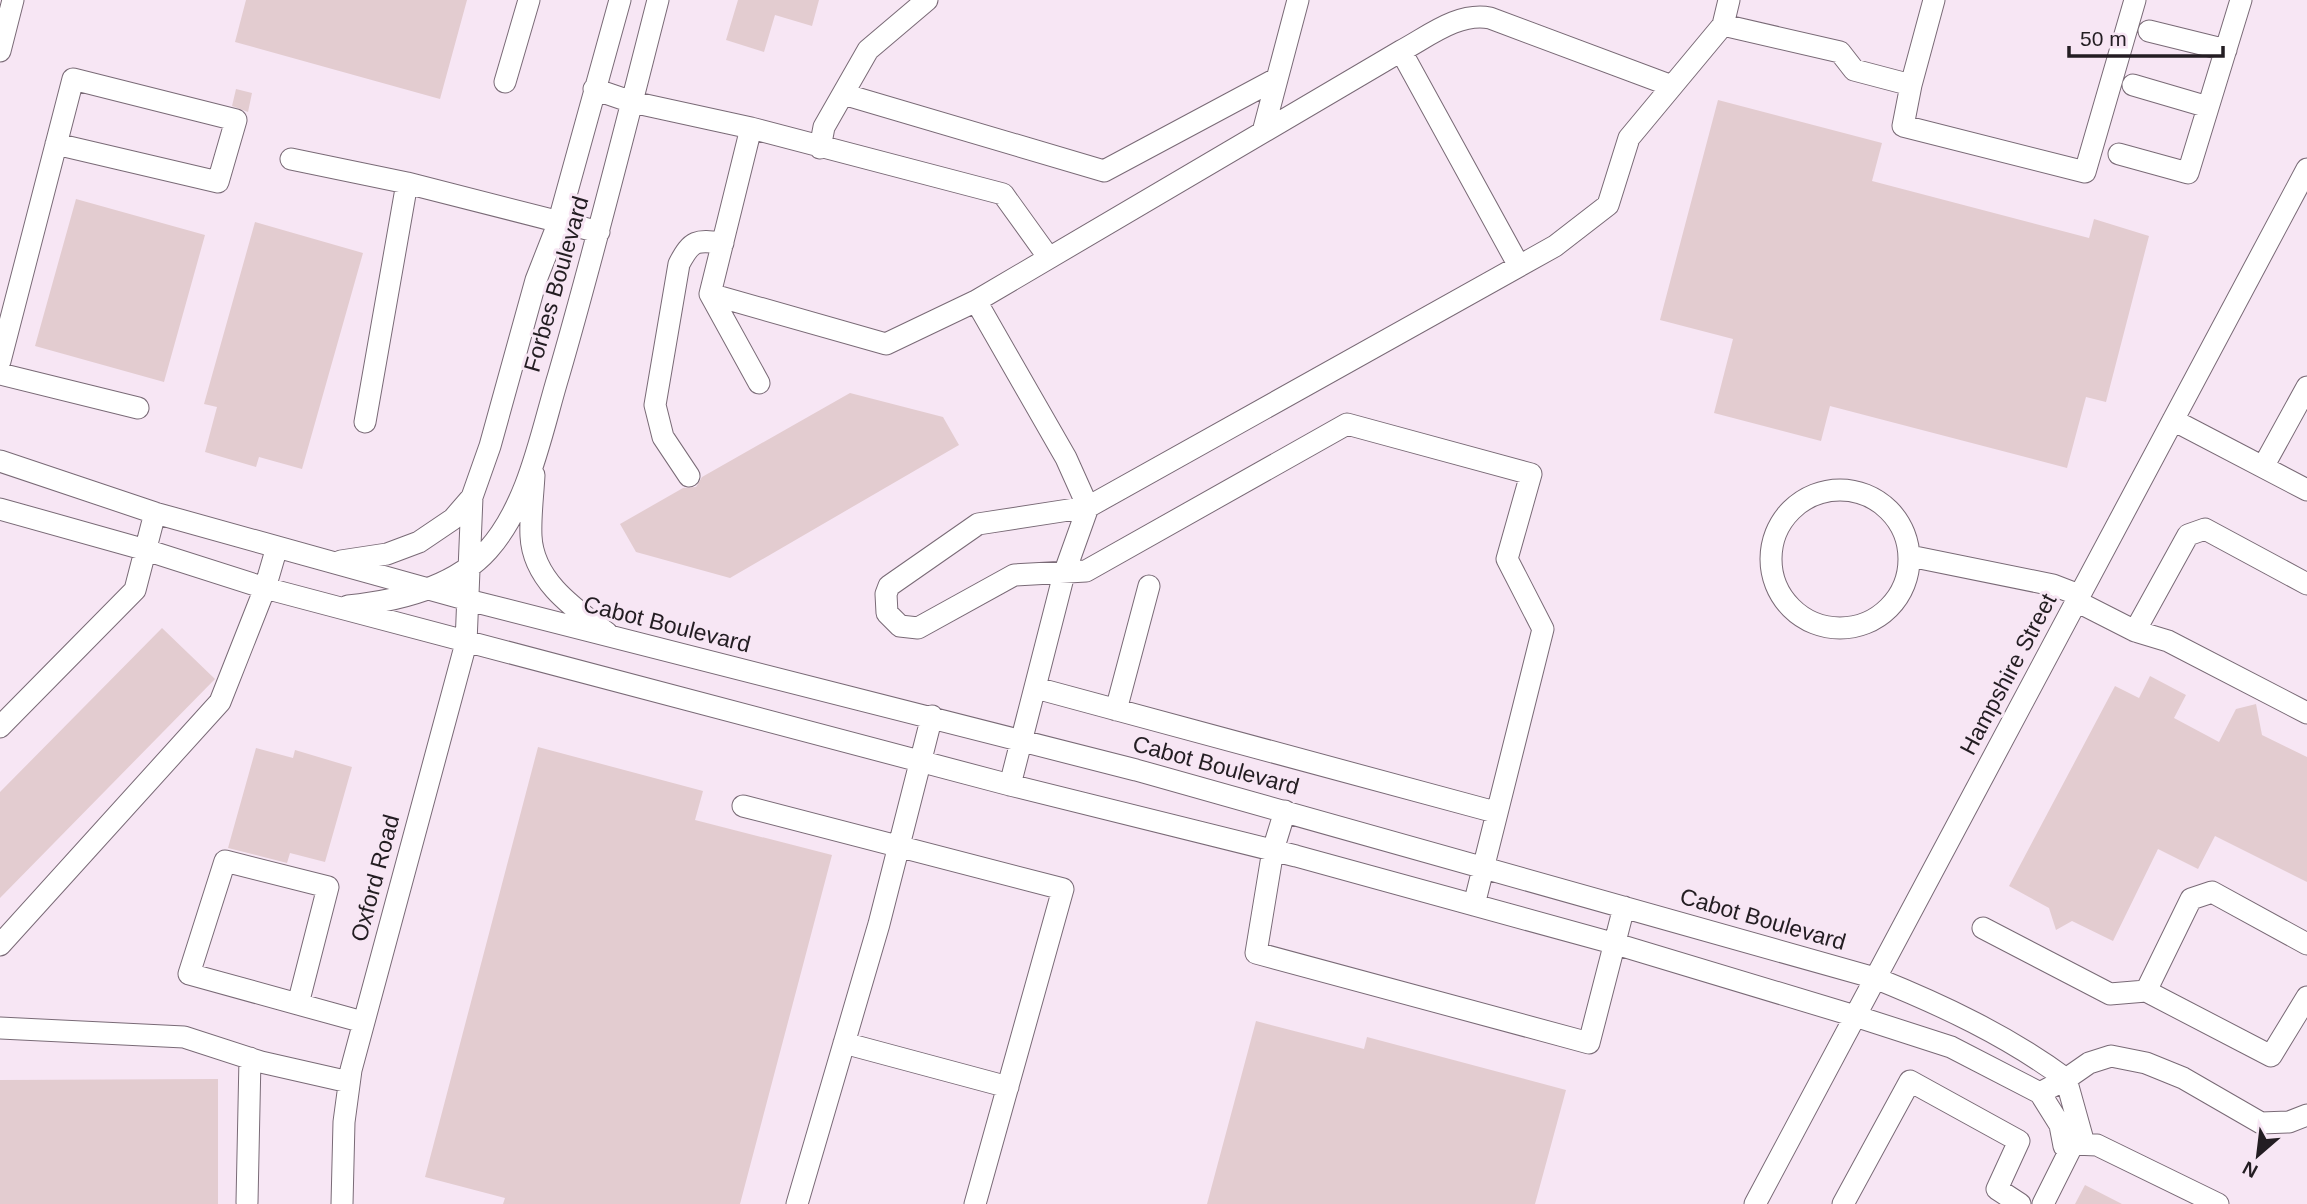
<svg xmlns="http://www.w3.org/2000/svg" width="2307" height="1204" font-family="Helvetica,sans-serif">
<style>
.building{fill:#e3ccd0}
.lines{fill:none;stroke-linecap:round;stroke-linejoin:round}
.minor-casing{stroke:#796a76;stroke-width:23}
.minor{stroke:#fff;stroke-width:21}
.labels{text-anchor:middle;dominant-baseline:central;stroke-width:6;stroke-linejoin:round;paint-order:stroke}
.street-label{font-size:23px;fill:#231d22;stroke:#f7e6f4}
</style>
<rect width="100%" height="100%" fill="#f7e6f4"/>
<path class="building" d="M246,0H467L440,99L235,42Z
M738,0H819L812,26L775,15L764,52L726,40Z
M236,89L252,93L248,112L232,106Z
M1718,100L1882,143L1872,181L2089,238L2094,219L2149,236L2106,402L2086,397L2067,468L1830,406L1821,441L1714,413L1733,339L1660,320Z
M76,199L205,235L164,382L35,346Z
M255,222L363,253L302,469L259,457L256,467L205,452L217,407L204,404Z
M850,393L943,417L959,445L730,578L636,552L620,524L683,488L696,487L702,477Z
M162,628L215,679L0,898V792Z
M2150,676L2186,695L2174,718L2219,742L2236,709L2256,704L2262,735L2307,757V882L2215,836L2198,869L2158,849L2113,941L2072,921L2056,930L2049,908L2009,886L2115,686L2139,698Z
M538,747L703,791L695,820L832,855L740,1204H503L505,1198L425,1177Z
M256,748L293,758L295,750L352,767L325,862L290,853L287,863L228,848Z
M1256,1021L1364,1049L1367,1037L1566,1090L1535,1204H1207Z
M218,1079V1204H0V1080Z
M2085,1185L2122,1204H2075Z"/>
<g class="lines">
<g class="minor-casing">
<path id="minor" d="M1729,0L1723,25L1840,52L1854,70L1911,85L1903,126L2085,172L2135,0
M2149,31L2226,50
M0,51L13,0
M1401,51C1429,36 1458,12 1490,18L1672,86
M505,82L529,0
M1911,85L1934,0
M2133,85L2208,107
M594,89L632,102L751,128L710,294L886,344L976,301L1066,458L1088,507L978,524L889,586L886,594L887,613L900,626L918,628L1014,575L1086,571L1347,424L1531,474L1507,559L1543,629L1474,905
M843,94L1104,171L1276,79
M751,128L1003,194L1049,258
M1263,132L1298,0
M820,148L824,127L868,50L927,0
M2119,154L2188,173L2241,0
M291,159L407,183L599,232
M710,294L759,383
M976,301L1401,51L1519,266
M0,361L73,79L236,120L218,182L56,144
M0,374L138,408
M2173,420L2307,490
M365,422L407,183
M0,461L155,513L468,600L1136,770L1875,978C1942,1005 2008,1036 2066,1079L2089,1063L2111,1056L2146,1063L2183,1078L2261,1123L2289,1122L2307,1115
M2263,467L2307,387
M534,475C533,495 530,517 531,536C533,581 575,609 607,633
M689,476L663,437L655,405L679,264C692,239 697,240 723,243
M1771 559a69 69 0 1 1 138 0a69 69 0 1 1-138 0Z
M0,509L146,550L265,588L1010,785L1296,856L1616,944L1855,1016L1951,1047L2040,1093L2060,1125L2064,1146L2083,1140L2066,1079L2040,1093
M1910,556L2053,585L2079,595
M341,561L387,554L419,542L453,519L472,497L490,446L536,280L558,224L620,0
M2076,601L2135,631L2188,535L2205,529L2307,584
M348,606C397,601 454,588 488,550C529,504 541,433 559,374C595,250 626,125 658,0
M2135,631L2168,641L2307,713
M1036,688L1495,812
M1116,710L1149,586
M0,727L135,590L155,513
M1010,785L1064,574L1088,507L1555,246L1608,205L1629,138L1723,25
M743,806L1063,889L975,1204
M1285,811L1273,850L1256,953L1589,1043L1624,907
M1983,928L2110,994L2146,991L2191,899L2212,892L2307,944
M0,945L220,702L265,588L277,547
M2146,991L2271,1056L2307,997
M298,1004L328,887L225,861L189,974L363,1022
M0,1028L184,1037L261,1062L349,1082
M844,1043L1008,1087
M247,1202L250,1058
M342,1204L344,1122L351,1070L466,643L472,497
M797,1204L879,924L932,716
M1755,1204L2307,169
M1843,1204L1910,1081L2019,1141L1997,1189L2020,1204
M2043,1204L2073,1144L2097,1145L2218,1204"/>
</g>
<use href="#minor" class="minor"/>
</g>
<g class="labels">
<g class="street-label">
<text transform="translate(556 284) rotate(-74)">Forbes Boulevard</text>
<text transform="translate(667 624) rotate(14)">Cabot Boulevard</text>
<text transform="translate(2008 674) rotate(-62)">Hampshire Street</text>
<text transform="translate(1216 765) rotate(15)">Cabot Boulevard</text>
<text transform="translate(375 878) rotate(-75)">Oxford Road</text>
<text transform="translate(1763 919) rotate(16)">Cabot Boulevard</text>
</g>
</g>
<g transform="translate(2258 1155) rotate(208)" stroke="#f7e6f4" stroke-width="5" paint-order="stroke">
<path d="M0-5L12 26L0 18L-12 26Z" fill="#231d22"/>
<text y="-10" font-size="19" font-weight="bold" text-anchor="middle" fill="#231d22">N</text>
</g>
<path d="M2069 46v10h154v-10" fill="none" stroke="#231d22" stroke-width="3.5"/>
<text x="2080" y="46" font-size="21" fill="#231d22" stroke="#f7e6f4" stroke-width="5" paint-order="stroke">50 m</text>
</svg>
